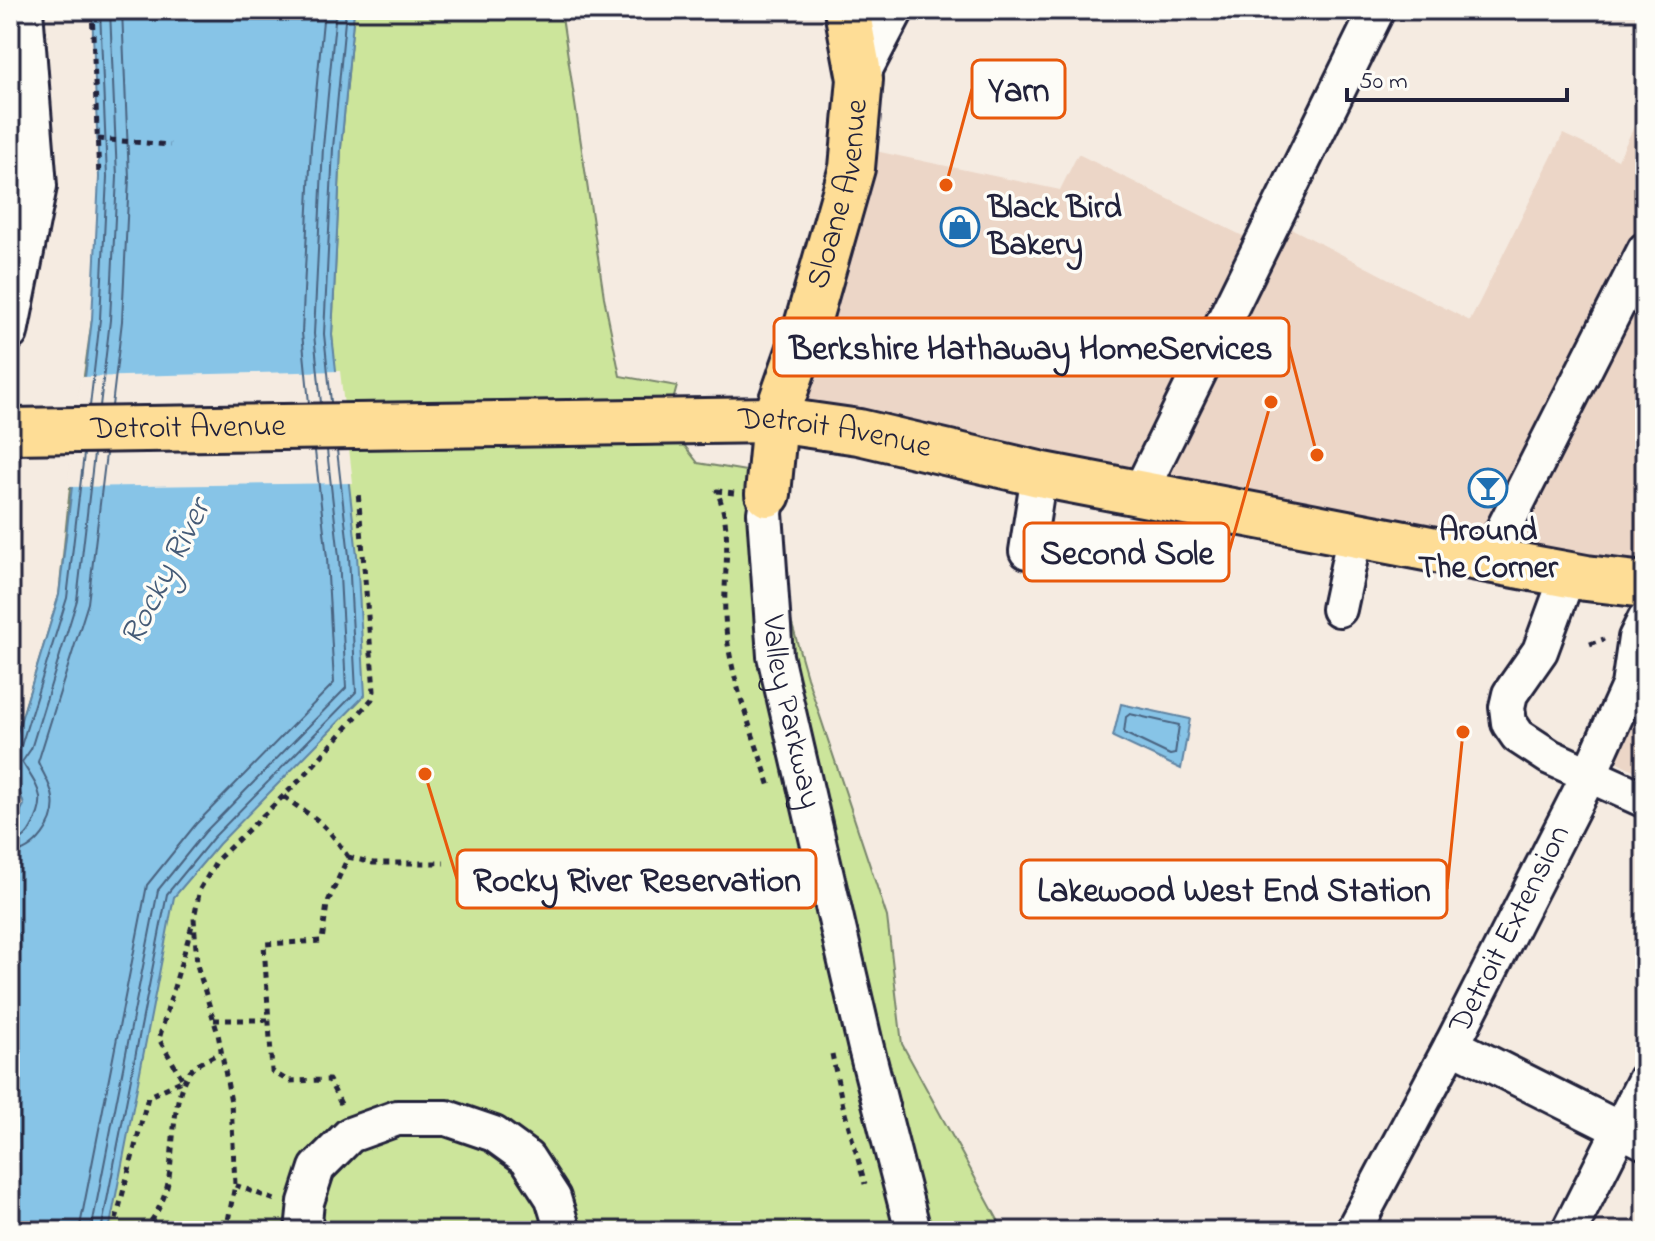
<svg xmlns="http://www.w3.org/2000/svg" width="1655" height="1241" font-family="'Indie Flower',sans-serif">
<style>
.built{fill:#ecd6c7}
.green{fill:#cce59b;stroke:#77846b;stroke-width:2}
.water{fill:#87c4e7;stroke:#5f83a2;stroke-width:2}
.pier{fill:#f5ebe1}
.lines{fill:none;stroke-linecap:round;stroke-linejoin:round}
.shore{stroke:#4a6380;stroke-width:2}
.minor-casing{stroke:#22223b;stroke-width:40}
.major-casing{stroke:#22223b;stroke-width:50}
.path{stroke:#22223b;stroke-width:5;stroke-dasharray:6 6;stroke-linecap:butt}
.minor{stroke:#fdfcf7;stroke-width:34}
.major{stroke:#fedd96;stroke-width:44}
.labels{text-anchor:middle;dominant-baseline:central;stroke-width:7;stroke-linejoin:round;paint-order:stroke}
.street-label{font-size:32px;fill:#22223b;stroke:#fdfcf7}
.poi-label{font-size:32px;font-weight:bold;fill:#22223b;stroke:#fdfcf7;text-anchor:start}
.water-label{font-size:34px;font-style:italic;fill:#455b77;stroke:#fdfcf7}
.leader{fill:none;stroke:#e8590c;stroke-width:3}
.callout-dot{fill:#e8590c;stroke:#fdfcf7;stroke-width:3}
.callout{fill:#fdfcf7;stroke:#e8590c;stroke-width:3}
.callout-label{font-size:34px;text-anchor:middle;font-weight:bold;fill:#22223b}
</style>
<rect width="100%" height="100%" fill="#f5ebe1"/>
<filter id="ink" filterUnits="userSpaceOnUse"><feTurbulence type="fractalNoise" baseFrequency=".0125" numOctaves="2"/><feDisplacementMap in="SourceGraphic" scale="16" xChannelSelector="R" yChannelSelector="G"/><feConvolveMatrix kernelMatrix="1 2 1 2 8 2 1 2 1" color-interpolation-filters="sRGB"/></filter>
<g filter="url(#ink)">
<path class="built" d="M1645,104V590L787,413L861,148L1060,190L1078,154L1269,249L1281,223L1470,321L1563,134L1618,160Z
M1645,680V776L1610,758Z"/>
<path class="green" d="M354,10H561L604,297L620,376L677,386L667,423L698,463L782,477L770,547L807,677L887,917L902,1044L1004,1231H10V829L24,805C19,785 10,777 10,756L59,595L75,439L92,319L334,358L332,335L341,148Z"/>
<path class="water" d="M92,10H354L341,148L332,335L357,555L365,695L219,844L174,897L109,1231H10V829L24,805C19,785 10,777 10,756L59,595L92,319L99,177Z
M1121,704L1190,719L1181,769L1113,737Z"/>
<path class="pier" d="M340,371L353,483L68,487L81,377Z"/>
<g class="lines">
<path class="shore" d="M331,402L324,334L333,148L346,10
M309,403L302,333L311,146L324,10
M321,403L314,334L323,147L336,10
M90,406L100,319L107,177L100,10
M100,406L110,320L117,177L110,10
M112,406L122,321L129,178L122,10
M1130,714L1179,725L1175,754L1170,755L1124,733L1126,717Z
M10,753L17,751L21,746L67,598L84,454
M10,841C21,841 26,837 31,828C49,798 38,788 22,762L31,749L77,600L94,454
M10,854C35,852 57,823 53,798C51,784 43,774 38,762L88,603L106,454
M79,1231L147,885L196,824L334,683L327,558L315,451
M91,1231L158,890L205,832L346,688L339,557L327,450
M101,1231L167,894L213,838L356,692L349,556L337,450"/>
<g class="minor-casing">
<g id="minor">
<path d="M860,79L896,10"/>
<path d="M10,333L39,186L25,10"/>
<path d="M1140,492L1377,10"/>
<path id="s1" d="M768,494L765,513L775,656L865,1044L913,1231"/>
<path d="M1027,551L1039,474"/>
<path d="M1488,560L1645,250"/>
<path d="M1568,575L1540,651L1510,694L1507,707L1509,723L1518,736L1550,757L1645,800"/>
<path d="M1339,609L1355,534"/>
<path d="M1452,1045L1645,1142"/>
<path d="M303,1231L306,1202L317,1168L350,1135L397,1118H447L494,1134L527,1158L553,1198L563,1231"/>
<path id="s2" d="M1353,1231L1452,1045L1589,775L1629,686L1636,638L1645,620"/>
<path d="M1569,1231L1645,1080"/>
</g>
</g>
<g class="major-casing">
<g id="major">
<path id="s3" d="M10,431L775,420L859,432L1039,474L1488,560L1586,578L1645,585"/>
<path id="s4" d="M768,494L775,420L802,343L852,168L860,79L847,10"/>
</g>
</g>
<path class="path" d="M92,10L99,177
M98,139L170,145
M734,493L717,491C734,532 723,571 725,614C727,672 753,732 770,787
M1590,644L1604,639
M284,796C293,804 301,809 312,816C326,826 338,842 348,857L327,904L322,941L264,944L272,1071L288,1081L329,1080L341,1104
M348,857L373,863H444
M214,1020H269
M832,1054L843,1106L865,1184
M235,1185L275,1200
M113,1231L148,1097L183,1080L159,1039L193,922
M144,1231C154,1218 163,1203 167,1187C175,1156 170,1087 194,1067C201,1061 213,1057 221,1052
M226,1231L235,1185L231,1102L218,1034L197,965L194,918L200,889L218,859L303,777L372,699L374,691L358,491"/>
<use href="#minor" class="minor"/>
<use href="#major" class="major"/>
</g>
</g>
<defs>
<g id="shop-ring" transform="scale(2)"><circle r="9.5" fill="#fdfcf7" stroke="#1f6fb2" stroke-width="1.5"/><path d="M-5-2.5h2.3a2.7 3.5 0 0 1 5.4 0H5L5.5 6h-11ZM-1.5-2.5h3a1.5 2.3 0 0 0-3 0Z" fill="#1f6fb2"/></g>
<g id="bar-ring" transform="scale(2)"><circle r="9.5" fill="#fdfcf7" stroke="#1f6fb2" stroke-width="1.5"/><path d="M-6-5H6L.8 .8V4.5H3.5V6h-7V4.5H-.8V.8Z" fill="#1f6fb2"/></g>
</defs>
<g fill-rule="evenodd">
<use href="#shop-ring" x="960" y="227"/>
<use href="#bar-ring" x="1488" y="488"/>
</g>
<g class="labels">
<g class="street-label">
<text stroke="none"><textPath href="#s4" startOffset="310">Sloane Avenue</textPath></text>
<text stroke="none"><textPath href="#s3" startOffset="178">Detroit Avenue</textPath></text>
<text stroke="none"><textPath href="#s3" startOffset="826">Detroit Avenue</textPath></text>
<text stroke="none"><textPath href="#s1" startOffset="220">Valley Parkway</textPath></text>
<text stroke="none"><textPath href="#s2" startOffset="340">Detroit Extension</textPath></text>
</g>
<g class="poi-label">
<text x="988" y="209">Black Bird<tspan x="988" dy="37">Bakery</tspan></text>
<text x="1488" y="532" text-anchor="middle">Around<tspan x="1488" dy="37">The Corner</tspan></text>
</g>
<g class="water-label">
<text transform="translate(167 573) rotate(-63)">Rocky River</text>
</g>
</g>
<path class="leader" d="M946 185L972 89M1317 455L1289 347M1271 402L1229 552M425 774L457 879M1463 732L1447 889"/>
<g class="callout-dot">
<circle cx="946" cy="185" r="8"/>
<circle cx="1317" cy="455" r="8"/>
<circle cx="1271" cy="402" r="8"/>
<circle cx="425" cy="774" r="8"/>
<circle cx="1463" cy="732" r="8"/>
</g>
<g class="callout">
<rect x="972" y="60" width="93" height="58" rx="8"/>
<rect x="774" y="318" width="515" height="58" rx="8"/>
<rect x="1024" y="523" width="205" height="58" rx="8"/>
<rect x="457" y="850" width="359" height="58" rx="8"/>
<rect x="1021" y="860" width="426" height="58" rx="8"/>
</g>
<g class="callout-label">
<text x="1019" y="101">Yarn</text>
<text x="1031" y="359">Berkshire Hathaway HomeServices</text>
<text x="1127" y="564">Second Sole</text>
<text x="637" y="891">Rocky River Reservation</text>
<text x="1234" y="901">Lakewood West End Station</text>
</g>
<rect width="1655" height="1241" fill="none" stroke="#fdfcf7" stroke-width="40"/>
<rect x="20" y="20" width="1615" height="1201" fill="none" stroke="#22223b" stroke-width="3" filter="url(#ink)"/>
<path d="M1347 88v12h220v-12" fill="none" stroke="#22223b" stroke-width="4"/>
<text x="1359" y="88" font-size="24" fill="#22223b" stroke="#fdfcf7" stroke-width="6" paint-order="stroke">50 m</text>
</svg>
